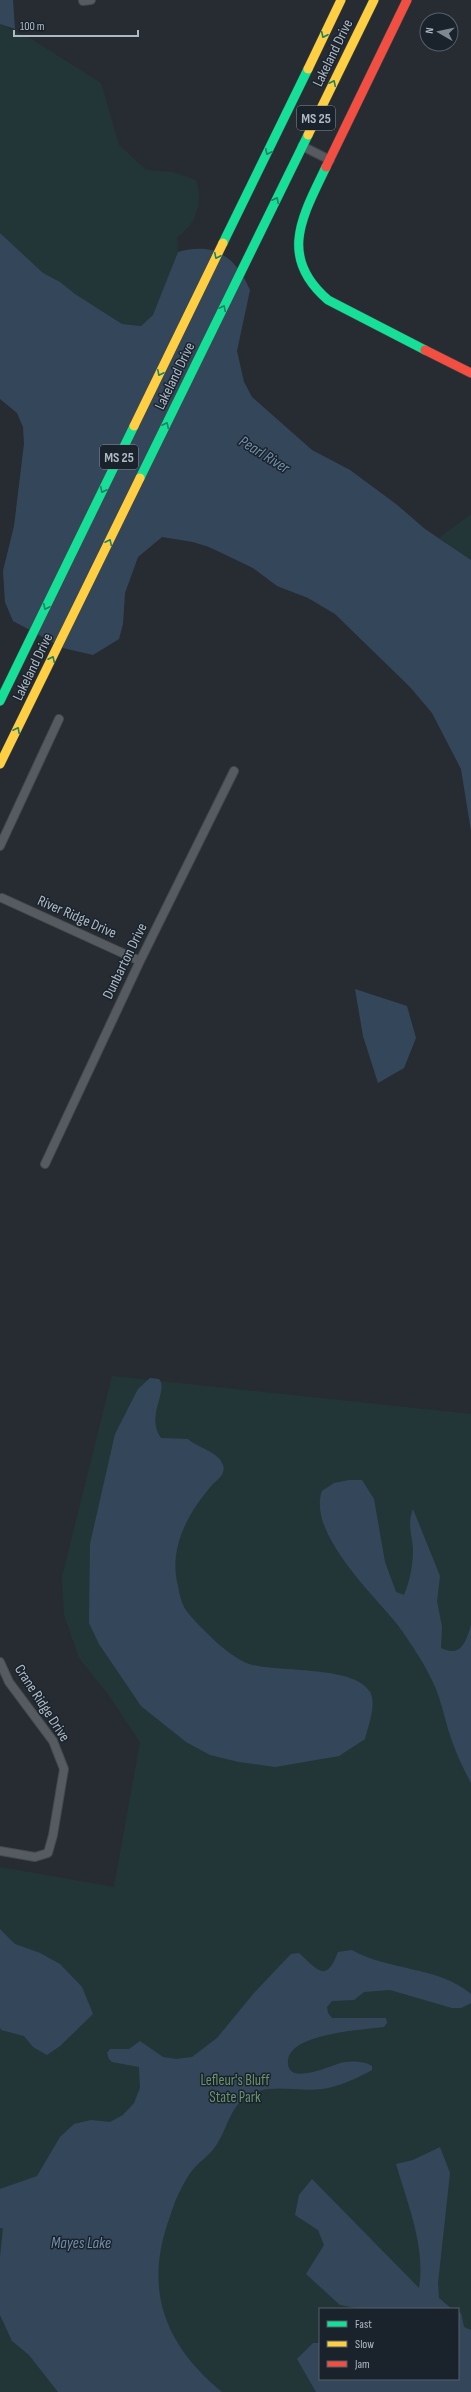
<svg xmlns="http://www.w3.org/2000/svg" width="471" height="2392" font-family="'Sofia Sans Condensed',sans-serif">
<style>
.green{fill:#233637;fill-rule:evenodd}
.water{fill:#34475a}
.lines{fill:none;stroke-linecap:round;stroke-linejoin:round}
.street-casing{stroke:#44484d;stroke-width:10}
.fast-casing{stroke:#44484d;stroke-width:10}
.slow-casing{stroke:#44484d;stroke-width:10}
.jam-casing{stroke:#44484d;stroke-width:10}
.street{stroke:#565a61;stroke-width:8}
.fast{stroke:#16e098;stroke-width:9}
.slow{stroke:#ffcf43;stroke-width:9}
.jam{stroke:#f24e42;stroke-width:9}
.oneway{stroke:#188262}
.labels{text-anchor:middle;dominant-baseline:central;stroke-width:3;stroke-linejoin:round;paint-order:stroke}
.shield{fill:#1a232c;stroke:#828c96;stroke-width:1}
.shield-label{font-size:14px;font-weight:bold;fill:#afb9c4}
.street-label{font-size:15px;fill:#afb9c4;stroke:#1a232c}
.park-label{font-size:15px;fill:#67946e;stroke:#1a232c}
.water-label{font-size:16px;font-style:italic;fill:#708da8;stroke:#1a232c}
</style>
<rect width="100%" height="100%" fill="#262c32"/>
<path class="green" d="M0,24L33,40L101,83L119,145L146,170L172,172L196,180C203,202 197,224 177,237L178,252L171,271L153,316L141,326L122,324L75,294L60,282L43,273L0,233Z
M471,514V560L439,538Z
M112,1376L471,1414V2392H0V1867L114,1887L140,1742L108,1694L79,1658L64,1615L62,1577ZM320,2309H458V2379H320Z"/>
<path class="water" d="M0,0H13L15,29L0,24Z
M0,233L43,273L60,282L75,294L122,324L141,326L153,315L178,252C215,242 235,256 250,290L237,351L244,382L252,397L312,450L350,470L396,504L425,529L471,560V831L461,769L432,713L410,687L335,614L308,598L277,586L253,568L209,547L193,542L162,537L138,557L125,593L123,624L119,639L93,655L63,648L13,621L5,602L3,571L14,526L24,444L23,427L17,413L0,399Z
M355,989L407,1006L416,1038L404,1068L378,1083L363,1036Z
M150,1378L159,1379C169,1391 145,1416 161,1438L188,1439C198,1448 219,1452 223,1465C226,1474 218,1479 212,1485C188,1513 168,1548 178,1586C179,1593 181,1602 185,1609C193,1620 204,1630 214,1640C222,1648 238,1660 249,1664C278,1673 354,1665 370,1692C377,1704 368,1726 365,1739L339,1756L275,1767L239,1762L210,1755L186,1742L141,1706L99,1644L89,1623L90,1544L115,1434L138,1389Z
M349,1480H362L374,1499L385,1562L396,1592L404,1595C410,1580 413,1566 413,1549C412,1534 407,1524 413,1509L440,1576L437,1601L442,1627L441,1648C461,1658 466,1642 471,1625V1783C463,1768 455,1751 450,1735C445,1720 442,1704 436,1689C426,1665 412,1645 397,1624C373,1594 307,1532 322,1491L334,1483Z
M0,1929L15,1944L40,1953L60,1964L82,1987L93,2014L60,2046L47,2055L33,2047L24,2036L1,2030L0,2027Z
M352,1950C388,1971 438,1966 471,1994V2003L461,2008H452L390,1990L364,1992L354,2000L332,2001L327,2007L328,2013L332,2018H386L387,2023L384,2027C363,2030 291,2033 288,2060C285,2089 335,2063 345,2062C354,2061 364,2061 372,2066V2070C358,2078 338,2087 322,2089C299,2092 274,2084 253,2093C230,2103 229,2126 217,2144C212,2152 206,2157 199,2163C190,2171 184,2183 179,2193C174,2202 172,2212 168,2222C144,2292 166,2346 222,2392H58L29,2355L12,2341L0,2315V2257L3,2228H0V2189L37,2176L60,2137L74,2124L91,2120L110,2122L123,2115L134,2103L140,2088L139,2067L112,2062L109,2059L107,2053L110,2049H129L140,2041L163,2057L176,2059L192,2057L217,2038L254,1993L291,1954L299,1953C318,1970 326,1984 338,1952Z
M440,2147L450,2173L438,2283L439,2298L452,2309H361L340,2305L306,2274L324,2245L318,2230L295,2215L299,2195L312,2179L419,2288C426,2247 407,2202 396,2164L413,2160Z
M458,2312L461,2313L464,2327L471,2330V2392H316L297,2359L313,2343H320V2379H458Z"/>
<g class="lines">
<g class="street-casing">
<path id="street" d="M83,1L91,0
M302,146L330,160
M0,846L59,719
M2,898L140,961
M45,1164L140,961L234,771
M0,1662L9,1682L53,1741L64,1769L53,1835L48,1853L35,1857L0,1851"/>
</g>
<g class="fast-casing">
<path id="fast" d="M326,167C302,217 278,257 328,300L425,350
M223,243L308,69
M140,478L308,135
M0,701L134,426"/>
</g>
<g class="slow-casing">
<path id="slow" d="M308,69L341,0
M308,135L374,0
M134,426L223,243
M0,764L140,478"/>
</g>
<g class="jam-casing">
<path id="jam" d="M326,167L407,0
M425,350L471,373"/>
</g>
<use href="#street" class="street"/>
<use href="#fast" class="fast"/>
<use href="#slow" class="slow"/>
<use href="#jam" class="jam"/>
</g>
<defs><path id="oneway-chevron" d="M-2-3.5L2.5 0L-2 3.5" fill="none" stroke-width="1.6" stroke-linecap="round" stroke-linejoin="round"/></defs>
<g class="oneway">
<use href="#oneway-chevron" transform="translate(324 35) rotate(115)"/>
<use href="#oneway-chevron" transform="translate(333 83) rotate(-64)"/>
<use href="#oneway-chevron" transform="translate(268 152) rotate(116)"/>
<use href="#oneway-chevron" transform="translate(276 200) rotate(-64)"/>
<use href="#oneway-chevron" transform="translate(217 256) rotate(116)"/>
<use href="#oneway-chevron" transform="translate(223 308) rotate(-64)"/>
<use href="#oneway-chevron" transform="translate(160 373) rotate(116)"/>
<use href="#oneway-chevron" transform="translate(166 425) rotate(-64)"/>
<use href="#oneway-chevron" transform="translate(103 490) rotate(116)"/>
<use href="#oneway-chevron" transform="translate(109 542) rotate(-64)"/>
<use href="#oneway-chevron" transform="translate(46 607) rotate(116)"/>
<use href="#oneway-chevron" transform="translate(52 659) rotate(-64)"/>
<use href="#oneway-chevron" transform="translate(17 730) rotate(-63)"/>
</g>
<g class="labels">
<g class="shield">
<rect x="297" y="106" width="38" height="24" rx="3"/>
<rect x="100" y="445" width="38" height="24" rx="3"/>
</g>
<g class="shield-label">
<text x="316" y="118">MS 25</text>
<text x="119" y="457">MS 25</text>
</g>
<g class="street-label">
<text transform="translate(333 53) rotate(-64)">Lakeland Drive</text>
<text transform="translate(175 376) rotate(-64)">Lakeland Drive</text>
<text transform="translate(33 667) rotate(-64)">Lakeland Drive</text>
<text transform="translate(77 917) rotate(24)">River Ridge Drive</text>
<text transform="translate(125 961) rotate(-64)">Dunbarton Drive</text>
<text transform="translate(42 1703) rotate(57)">Crane Ridge Drive</text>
</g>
<g class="park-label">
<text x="235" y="2080">Lefleur's Bluff<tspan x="235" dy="17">State Park</tspan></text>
</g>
<g class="water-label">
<text transform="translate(264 455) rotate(32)">Pearl River</text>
<text x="81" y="2243">Mayes Lake</text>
</g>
</g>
<rect x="319" y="2308" width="140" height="72" fill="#1a232c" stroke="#565f69"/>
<rect x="327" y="2321" width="20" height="6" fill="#16e098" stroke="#565f69"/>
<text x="355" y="2328" font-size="12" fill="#afb9c4">Fast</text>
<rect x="327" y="2341" width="20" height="6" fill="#ffcf43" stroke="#565f69"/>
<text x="355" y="2348" font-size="12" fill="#afb9c4">Slow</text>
<rect x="327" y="2361" width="20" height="6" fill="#f24e42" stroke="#565f69"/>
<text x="355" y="2368" font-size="12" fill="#afb9c4">Jam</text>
<g transform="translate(439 32) rotate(279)"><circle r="19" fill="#1a232c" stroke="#565f69"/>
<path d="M0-3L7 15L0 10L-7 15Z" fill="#7f8891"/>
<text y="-6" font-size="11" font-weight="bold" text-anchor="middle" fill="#afb9c4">N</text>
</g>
<path d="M14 30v6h124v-6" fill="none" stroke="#afb9c4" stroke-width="2"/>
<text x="20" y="30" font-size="12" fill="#afb9c4" stroke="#1a232c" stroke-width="3" paint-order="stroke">100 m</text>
</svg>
